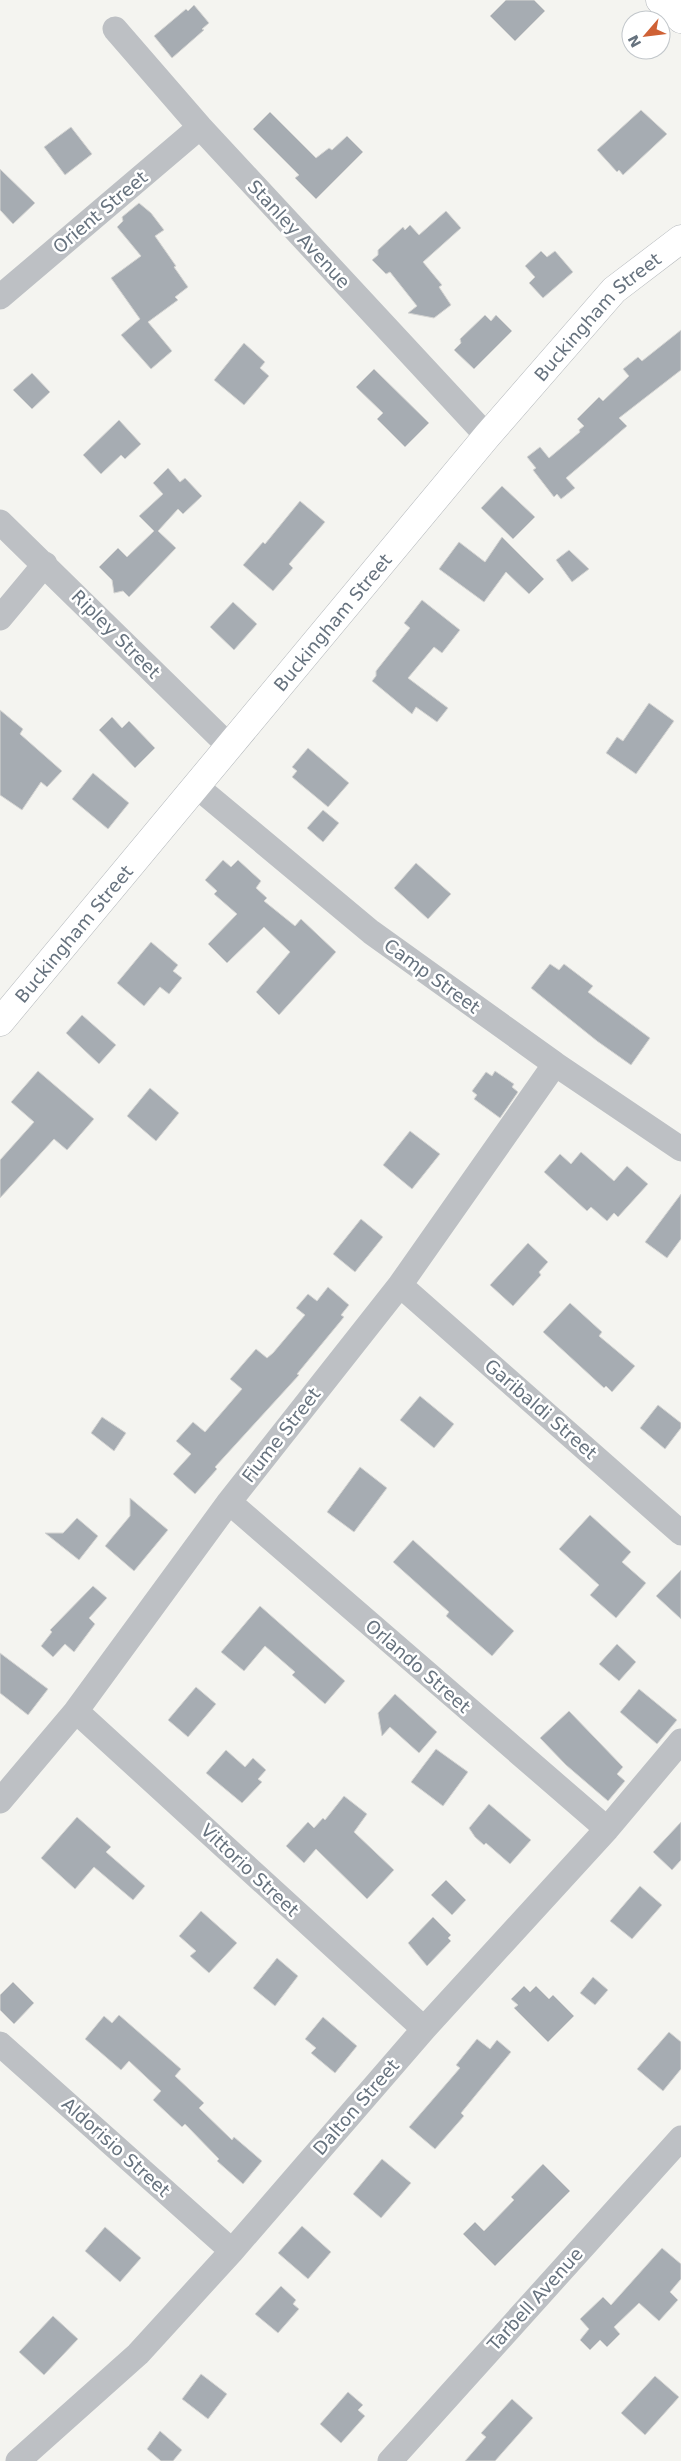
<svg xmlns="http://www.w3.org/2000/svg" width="681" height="2461" font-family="'DejaVu Sans',sans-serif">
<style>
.building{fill:#a6acb2;stroke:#d5d5d3}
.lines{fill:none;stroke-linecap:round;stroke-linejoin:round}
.secondary-casing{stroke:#b2b6ba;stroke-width:29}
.street{stroke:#bdc0c4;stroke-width:25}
.secondary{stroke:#fff;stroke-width:28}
.labels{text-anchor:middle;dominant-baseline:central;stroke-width:5;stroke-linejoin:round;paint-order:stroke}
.street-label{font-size:18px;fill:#66727e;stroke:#fff}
</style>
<rect width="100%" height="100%" fill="#f4f4f0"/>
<path class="building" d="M506,0H534L545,11L515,41L490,16Z
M194,5L209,23L202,29L204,30L172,58L154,36L186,9L188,11Z
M641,110L667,134L623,175L619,170L617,172L597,150Z
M270,112L316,158L329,148L332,150L347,136L363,152L316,199L295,178L299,175L253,129Z
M71,127L92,154L65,175L44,147Z
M0,169L35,203L13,224L0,210Z
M139,203L151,213L164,230L155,236L176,266L174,267L188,287L175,297L178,300L148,322L172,351L151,369L121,335L140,319L111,278L141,256L117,227L123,221L122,217Z
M446,211L461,228L423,262L442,285L439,287L451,305L434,318L408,313L417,306L390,272L386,274L372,260L378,255V250L403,227L405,230L410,225L419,235Z
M541,251L547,257L555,251L573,272L543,298L529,283L535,277L525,266Z
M485,315L491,321L496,315L512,331L474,369L454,350L461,343L460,339Z
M681,330V370L619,418L627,426L566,478L575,488L561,499L557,494L554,497L533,470L536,468L527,457L540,447L549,458L580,432L579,430L584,426L577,419L599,397L603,401L629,376L623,369L638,357L642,361Z
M244,343L265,362L260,368L269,376L244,405L214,380Z
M374,369L429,423L405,447L377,419L383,413L356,387Z
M32,373L50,392L32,409L13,390Z
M119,420L141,444L125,459L121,455L101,474L83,455Z
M168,468L180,482L185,478L202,496L183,514L178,509L158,531L176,548L129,597L123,591L114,593L112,580L99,567L118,548L127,557L154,531L139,516L163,494L153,483Z
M502,486L535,517L513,539L481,508Z
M300,501L325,522L289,564L293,568L273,591L243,565L263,542L265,544Z
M502,537L544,579L529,594L506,572L484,602L439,569L459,542L485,562Z
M569,550L589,569L572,582L556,560Z
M422,600L460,630L442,653L434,647L408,678L448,708L437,722L416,707L412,714L372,681L376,676V671L410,628L404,623Z
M233,602L257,624L234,650L210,627Z
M649,703L674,721L636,774L606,753L617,737L623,741Z
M0,710L23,729L20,734L62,771L47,787L41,782L22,810L0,795Z
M112,717L122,728L129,721L155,748L135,768L99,730Z
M308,748L349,783L328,807L292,777L297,771L292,767Z
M93,773L129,803L108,829L72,799Z
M323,810L339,823L323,842L307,828Z
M223,860L231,867L238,860L261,881L256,888L267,898L264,901L295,926L301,919L336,952L279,1015L256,992L290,952L264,927L227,963L208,944L237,914L214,894L217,891L205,880Z
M416,863L451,894L428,919L394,888Z
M151,942L178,965L173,971L182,978L169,994L160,987L144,1006L117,983Z
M550,964L559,970L564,964L593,986L588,992L650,1038L631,1065L597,1041L531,988Z
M82,1015L116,1045L99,1064L66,1033Z
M38,1071L94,1119L67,1150L54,1139L0,1198V1160L34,1122L11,1102Z
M495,1071L514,1084L512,1087L518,1092L500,1118L474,1099L477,1095L472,1091L486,1072L492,1076Z
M150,1088L179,1113L156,1141L127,1116Z
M410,1131L440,1154L412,1189L383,1165Z
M581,1152L614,1181L627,1166L648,1184L618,1217L614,1213L607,1221L591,1207L587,1211L544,1172L560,1154L571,1164Z
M681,1194V1239L667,1258L645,1242Z
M361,1219L383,1237L355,1272L333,1254Z
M528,1243L548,1262L539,1272L541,1275L513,1306L490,1285Z
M328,1287L349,1305L341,1315L344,1317L297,1374L299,1375L215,1467L217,1469L195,1494L173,1474L191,1454L176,1441L193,1422L205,1432L242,1389L230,1379L256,1349L267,1358L273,1353L305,1315L296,1308L308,1294L317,1301Z
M570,1303L602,1332L599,1336L635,1366L612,1392L606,1386L604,1388L543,1332Z
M420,1396L454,1424L434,1448L400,1420Z
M658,1405L681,1423V1428L665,1449L640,1428Z
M102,1417L126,1433L114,1451L91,1433Z
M360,1467L387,1488L354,1532L327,1512Z
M130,1498L168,1530L134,1571L105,1546L130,1516Z
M590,1515L631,1552L622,1562L646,1583L616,1618L590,1595L599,1585L559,1549Z
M77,1518L98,1536L79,1560L45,1533H63Z
M413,1540L514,1631L492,1656L446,1616L449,1612L393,1562Z
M681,1570V1619L656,1596Z
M93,1586L107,1598L89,1618L95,1624L74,1652L65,1644L53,1657L41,1646L52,1632L50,1630Z
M260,1606L345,1681L325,1704L292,1675L295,1672L265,1646L244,1671L221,1652Z
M617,1644L636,1662L619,1681L599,1664Z
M0,1653L48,1689L28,1715L0,1693Z
M196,1687L216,1704L188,1737L168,1720Z
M639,1689L677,1720L657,1744L620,1712Z
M395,1694L437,1732L419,1753L390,1727L382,1736L378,1713Z
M569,1711L623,1767L617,1774L625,1781L608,1801L566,1765L540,1738Z
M436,1749L468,1772L443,1806L411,1782Z
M226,1750L245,1767L253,1758L266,1770L258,1779L262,1782L242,1803L206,1773Z
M344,1796L367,1814L354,1832L394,1870L367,1899L316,1849L304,1863L286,1846L308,1822L314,1828L323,1818L325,1820Z
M489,1804L531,1840L510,1864L486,1843L484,1845L475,1837L469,1828Z
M77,1817L111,1847L106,1852L145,1886L133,1900L94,1867L75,1889L41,1858Z
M681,1822V1860L672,1870L653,1852Z
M446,1880L466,1900L452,1915L431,1895Z
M640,1886L662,1905L632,1939L610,1921Z
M201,1911L237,1943L209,1973L190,1956L196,1951L179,1936Z
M433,1917L451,1935L448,1938L451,1941L427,1966L408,1943Z
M277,1958L298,1976L275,2006L253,1988Z
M593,1977L608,1990L595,2005L580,1993Z
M13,1982L34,2003L14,2024L0,2010V1995Z
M524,1986L530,1992L536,1986L549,1999L553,1995L574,2016L548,2042L514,2008L518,2005L511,1999Z
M119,2015L181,2069L175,2076L204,2103L199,2108L232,2140L234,2137L262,2161L243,2184L217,2161L219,2159L185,2124L182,2127L153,2100L161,2091L129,2061L121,2070L85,2039L104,2016L112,2023Z
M323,2017L357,2046L335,2073L311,2053L316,2048L305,2039Z
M669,2032L681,2042V2069L663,2091L637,2069Z
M477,2039L490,2049L497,2040L511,2052L461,2113L464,2116L435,2149L409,2127L460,2068L456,2065Z
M382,2159L411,2183L381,2218L353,2194Z
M543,2164L570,2191L495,2266L463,2234L475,2222L484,2231L514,2200L511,2197Z
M302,2226L331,2252L308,2279L278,2253Z
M105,2227L141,2258L120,2282L85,2251Z
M662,2248L681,2264V2279L670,2292L678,2300L659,2321L639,2303L614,2327L620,2334L607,2347L600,2340L590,2350L580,2340L589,2329L580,2319L603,2297L611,2305Z
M281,2286L296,2300L293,2304L299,2309L278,2333L255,2314Z
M53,2316L78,2339L44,2375L19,2352Z
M201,2374L227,2394L208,2419L182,2399Z
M655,2376L679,2397L645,2435L621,2413Z
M348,2392L363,2405L358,2410L365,2416L341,2443L320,2424Z
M512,2399L533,2418L495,2461H465L486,2437L481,2433Z
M160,2431L182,2450L173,2461H161L147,2449Z"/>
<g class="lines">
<g class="secondary-casing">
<g id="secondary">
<path d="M660,0L681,19"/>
<path id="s1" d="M0,1022L487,436L614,290L681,239"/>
</g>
</g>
<path class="street" d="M115,29L200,127L487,436
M0,297L200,127
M0,522L230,747
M0,618L45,564
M196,786L371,932L555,1064L681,1149
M400,1285L681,1533
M229,1502L607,1829
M76,1711L424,2029
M0,1801L76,1711L229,1502L400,1285L555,1064
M0,2044L232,2251
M18,2461L138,2354L232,2251L424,2029L607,1829L681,1741
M390,2461L681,2138"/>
<use href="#secondary" class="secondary"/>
</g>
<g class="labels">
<g class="street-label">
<text transform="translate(100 212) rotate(-40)">Orient Street</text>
<text transform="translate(299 234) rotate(47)">Stanley Avenue</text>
<text stroke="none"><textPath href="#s1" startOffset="925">Buckingham Street</textPath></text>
<text stroke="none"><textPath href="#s1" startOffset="520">Buckingham Street</textPath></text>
<text transform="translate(116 634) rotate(45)">Ripley Street</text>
<text stroke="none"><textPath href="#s1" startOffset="115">Buckingham Street</textPath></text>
<text transform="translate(432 976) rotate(36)">Camp Street</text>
<text transform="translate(541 1409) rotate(41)">Garibaldi Street</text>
<text transform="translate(281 1435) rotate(-52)">Fiume Street</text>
<text transform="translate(418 1666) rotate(41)">Orlando Street</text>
<text transform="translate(250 1870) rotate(43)">Vittorio Street</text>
<text transform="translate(356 2107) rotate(-49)">Dalton Street</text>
<text transform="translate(116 2147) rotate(42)">Aldorisio Street</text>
<text transform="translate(535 2299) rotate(-48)">Tarbell Avenue</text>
</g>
</g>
<g transform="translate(646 35) rotate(242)"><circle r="24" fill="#ffffff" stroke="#c2c7cb"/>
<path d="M0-4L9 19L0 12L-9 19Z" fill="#cf6135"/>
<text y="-8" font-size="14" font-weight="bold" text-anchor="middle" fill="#66727e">N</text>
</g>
</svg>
